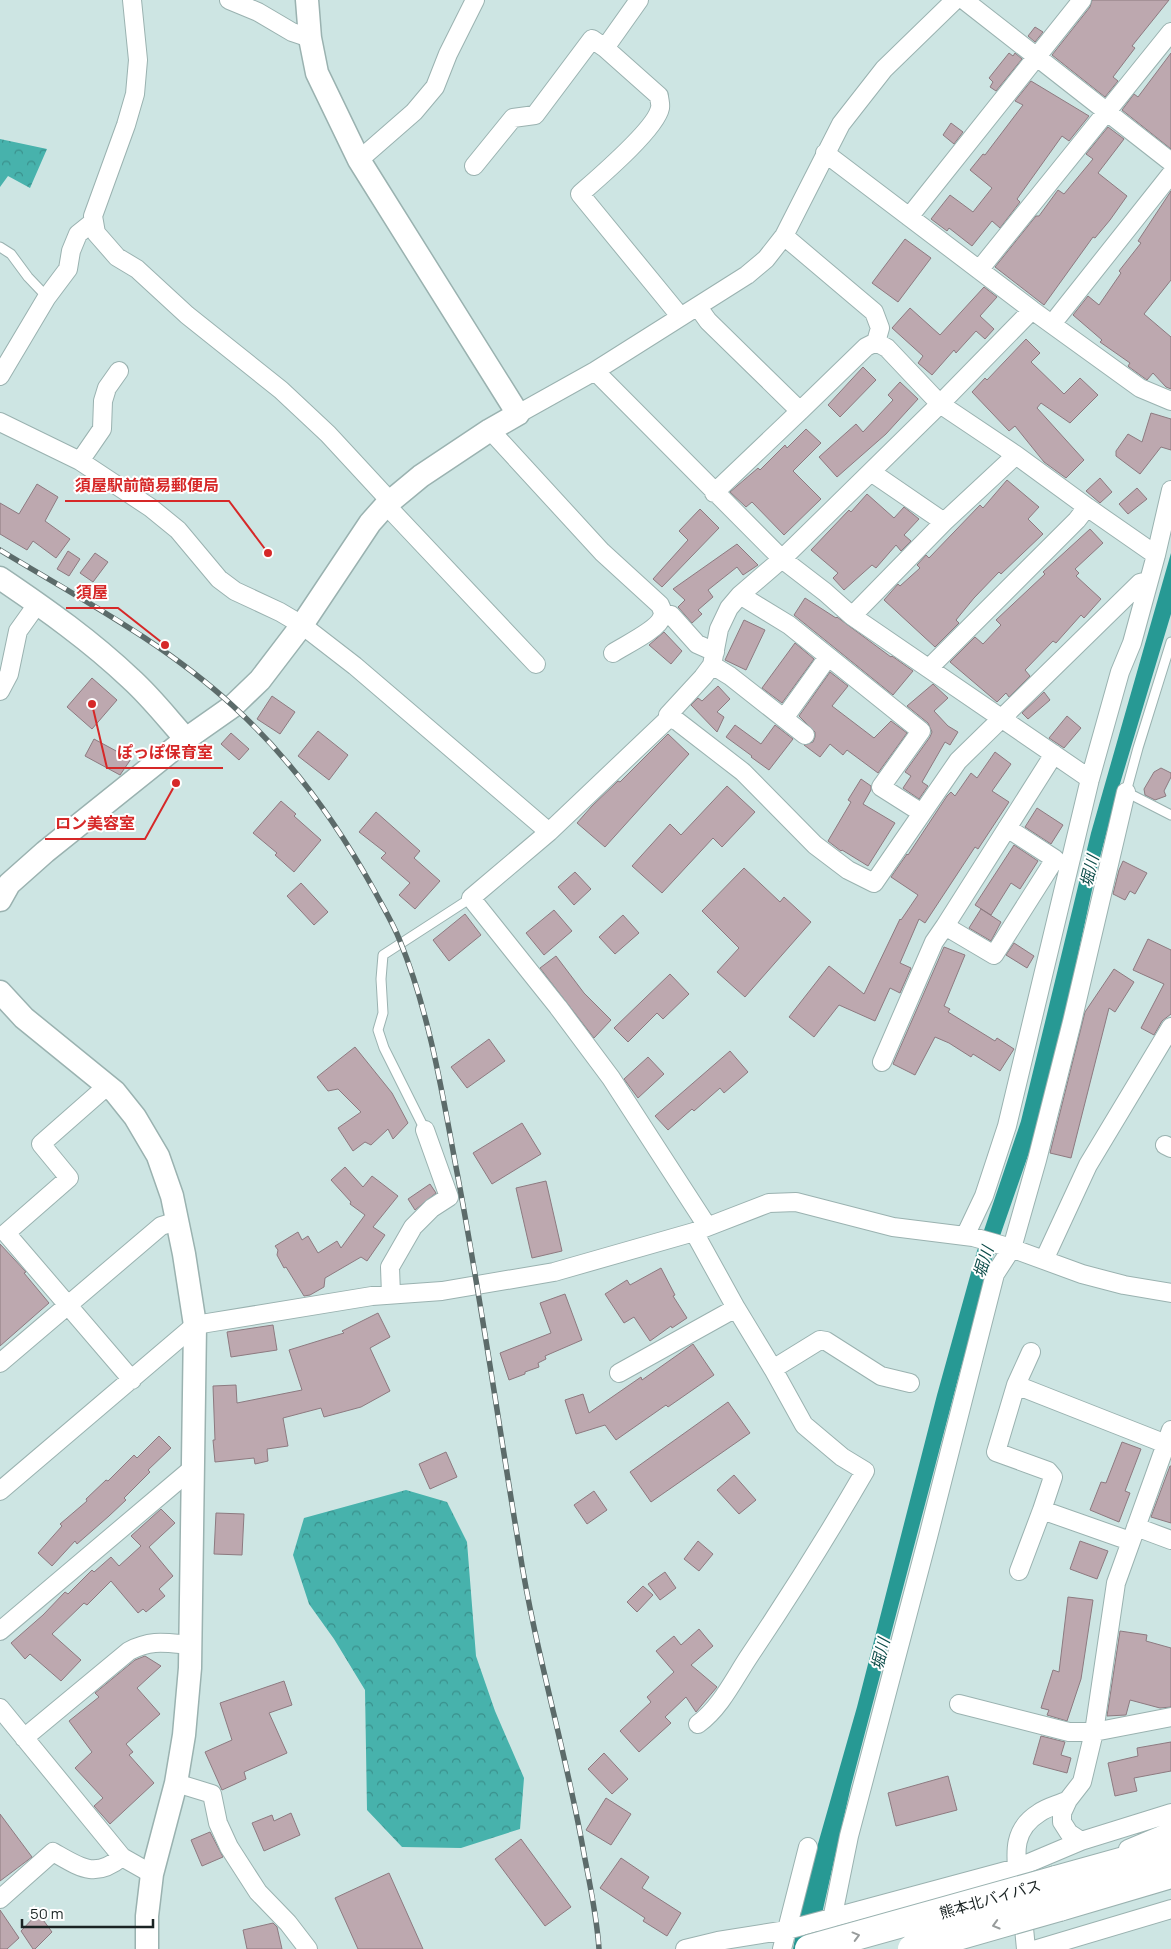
<svg xmlns="http://www.w3.org/2000/svg" width="1171" height="1949" font-family="Manrope,'Noto Sans JP',sans-serif">
<style>
.forest{fill:url(#forest-crowns)}
.water{fill:#279994}
.building{fill:#bda8af;stroke:#8d7a80}
.lines{fill:none;stroke-linecap:round;stroke-linejoin:round}
.service-casing{stroke:#9ab2b0;stroke-width:11}
.minor-casing{stroke:#9ab2b0;stroke-width:20}
.tertiary-casing{stroke:#9ab2b0;stroke-width:25}
.trunk-casing{stroke:#9ab2b0;stroke-width:30}
.service{stroke:#fff;stroke-width:9}
.minor{stroke:#fff;stroke-width:18}
.tertiary{stroke:#fff;stroke-width:22}
.trunk{stroke:#fff;stroke-width:28}
.rail-casing{stroke:#5c6b6a;stroke-width:5.5}
.rail{stroke:#fff;stroke-width:4;stroke-dasharray:11;stroke-linecap:butt}
.trunk-bridge-casing{stroke:#9ab2b0;stroke-width:30;stroke-linecap:butt}
.trunk-bridge{stroke:#fff;stroke-width:28}
.oneway{stroke:#989c9c}
.labels{text-anchor:middle;dominant-baseline:central;stroke-width:4;stroke-linejoin:round;paint-order:stroke}
.street-label{font-size:15px;fill:#1a2323;stroke:#fff}
.water-label{font-size:16px;font-style:italic;fill:#0d4d4a;stroke:#fff}
.leader{fill:none;stroke:#d62828;stroke-width:2}
.callout-dot{fill:#d62828;stroke:#fff;stroke-width:2}
.callout-label{font-size:16px;text-anchor:middle;font-weight:bold;fill:#d62828;stroke:#fff;stroke-width:4;stroke-linejoin:round;paint-order:stroke}
</style>
<defs>
<pattern id="forest-crowns" width="20" height="18" patternUnits="userSpaceOnUse" patternTransform="scale(1.25)"><rect width="20" height="18" fill="#47b2ac"/><path d="M2 6a3 3 0 1 1 6 0M12 15a3 3 0 1 1 6 0" fill="none" stroke="#3a908c"/></pattern>
</defs>
<rect width="100%" height="100%" fill="#cde5e3"/>
<path class="forest" d="M0,139L47,149L30,188L8,176L0,187Z
M406,1490L447,1502L467,1542L476,1656L495,1711L524,1778L520,1829L461,1848L402,1847L367,1810L365,1690L334,1639L309,1604L293,1555L304,1518Z"/>
<path class="water" d="M1171,553V614L1116,797L1095,876L1068,1001L1031,1147L992,1259L959,1375L851,1786L814,1949H793L802,1900L857,1707L937,1395L977,1251L1021,1121L1091,833Z"/>
<path class="building" d="M1092,0H1169L1132,46L1135,48L1113,77L1118,81L1105,97L1052,55L1090,7Z
M1035,27L1043,32L1035,42L1028,36Z
M1009,53L1013,56L1015,53L1022,59L996,91L990,87L993,82L989,78Z
M1171,53V149L1122,110L1134,94L1138,97Z
M1031,81L1089,116L1069,141L1062,136L1017,199L1020,202L1000,228L992,221L972,246L949,228L947,231L931,219L950,195L973,212L992,188L970,170L983,154L985,155L1023,105L1015,101Z
M951,123L963,132L954,144L943,135Z
M1108,127L1124,139L1098,173L1127,196L1110,220L1095,238L1093,237L1044,305L995,267L1036,216H1039L1058,190L1064,194L1093,159L1086,154Z
M1171,191V280L1144,314L1171,337V389L1166,387L1153,373L1147,380L1129,367L1128,366L1130,363L1100,342L1102,340L1073,315L1088,296L1099,305L1121,273L1119,271L1141,243L1138,241Z
M905,239L931,258L898,302L872,283Z
M984,287L997,297L980,316L994,329L985,339L976,331L956,353L954,350L932,375L918,363L923,356L892,328L910,308L940,335Z
M1026,339L1040,353L1031,362L1064,394L1080,378L1098,395L1070,423L1041,403L1037,408L1084,460L1066,478L1044,462L1015,426L1009,431L972,392L985,378L987,380Z
M863,367L876,380L840,417L828,405Z
M900,382L918,399L886,434L837,477L819,457L856,424L863,432L893,400L888,395Z
M1151,413L1171,419V450L1161,447L1140,474L1116,456V451L1128,434L1142,442Z
M806,429L821,443L793,471L821,499L784,535L752,502L746,507L730,492L758,468L760,470L785,445L787,448Z
M1100,478L1112,492L1100,503L1086,491Z
M1007,480L1039,507L1028,519L1043,534L1001,574L999,572L974,598L956,620L959,623L935,647L884,600L898,584L900,586L920,568L917,565L926,555L929,558L980,505L983,508Z
M37,484L58,497L45,521L70,539L56,558L33,541L27,550L0,534V503L19,514Z
M1137,488L1147,499L1128,514L1119,504Z
M867,494L894,518L904,507L919,519L904,535L911,541L901,551L896,545L876,568L872,565L844,590L833,578L838,573L811,550L849,510L851,512Z
M700,509L719,528L662,587L653,579L688,540L679,531Z
M1090,529L1103,543L1075,569L1079,573L1076,576L1101,599L1084,618L1081,615L1056,643L1053,641L1025,670L1030,676L1009,697L1006,693L997,702L950,662L975,637L983,644L1001,625L996,620L1045,574L1043,572Z
M737,544L758,565L743,575L737,567L708,590L713,597L698,610L702,614L692,623L678,607L685,600L673,589Z
M68,551L80,559L69,576L57,569Z
M95,553L108,562L93,582L80,573Z
M805,598L836,618L837,617L891,657L892,656L913,671L893,695L794,615Z
M744,620L765,630L746,670L725,660Z
M664,632L682,651L671,664L649,645Z
M795,643L814,659L782,703L762,688Z
M830,672L848,686L832,706L874,738L891,721L907,733L878,773L847,750L843,755L830,744L820,757L804,745L813,742L815,737V732L799,716Z
M92,678L117,700L92,729L67,707Z
M933,684L948,698L934,711L948,726L958,732L950,745L945,742L922,782L928,786L919,799L903,788L911,776L905,772L930,737L932,732L928,723L907,706Z
M718,686L730,699L717,712L724,717L717,732L691,705L698,698L702,701Z
M1044,692L1050,700L1028,719L1022,713Z
M272,696L295,712L280,734L257,719Z
M1067,716L1081,728L1064,748L1049,738Z
M735,725L761,744L775,725L793,739L769,770L751,757L752,756L726,737Z
M318,731L348,755L329,780L298,756Z
M231,733L249,749L239,760L221,744Z
M668,734L689,754L605,847L577,823L592,806L618,781L620,782Z
M94,739L131,759L120,775L85,756Z
M995,752L1011,764L992,791L1009,802L978,849L975,847L925,923L919,919L900,963L911,968L900,993L890,988L875,1021L839,1005L814,1037L789,1017L829,966L864,994L900,919L901,920L918,895L891,877L907,854L908,855L947,796L951,792L955,796L971,773L977,778Z
M1161,768L1171,773V777L1164,791L1166,796L1155,800L1145,795L1144,789L1154,772Z
M861,779L871,786V790L863,804L895,823L868,866L842,850L841,851L828,841L851,802L848,800Z
M727,786L755,812L722,847L713,838L662,893L632,866L670,824L681,835Z
M281,801L296,814L294,816L321,840L294,872L275,855L277,853L253,833Z
M1037,808L1063,825L1051,844L1025,827Z
M376,812L420,851L414,858L440,881L415,909L399,895L410,883L381,858L386,853L359,832Z
M1014,845L1038,861L1020,889L1011,883L991,915L975,905Z
M1123,861L1147,873L1135,894L1130,891L1125,900L1113,894L1119,870Z
M744,868L780,902L784,897L811,922L745,997L717,972L739,948L702,911Z
M575,872L591,889L574,905L558,887Z
M301,883L328,912L314,925L287,896Z
M981,909L1001,922L991,941L969,928Z
M554,910L572,931L544,955L526,933Z
M465,914L481,935L449,961L433,940Z
M623,915L639,933L615,954L599,937Z
M1148,939L1171,950V1014L1162,1021L1154,1035L1141,1028L1164,984L1133,970Z
M1014,943L1034,956L1027,968L1006,955Z
M944,947L965,955L944,1006L950,1009L948,1012L995,1041L997,1038L1014,1049L1000,1071L973,1054L971,1057L949,1043L935,1037L915,1075L893,1064Z
M556,956L584,993L611,1020L594,1038L540,968Z
M1114,969L1134,982L1115,1012L1109,1008L1071,1158L1050,1153L1085,1012Z
M670,974L689,994L663,1019L657,1013L628,1042L614,1028Z
M489,1039L505,1061L467,1088L451,1067Z
M355,1047L392,1093L408,1123L393,1139L388,1129L371,1145L365,1142L353,1151L338,1128L361,1112L338,1089L328,1091L317,1077Z
M730,1051L748,1072L724,1093L720,1088L694,1111L692,1109L668,1130L655,1116Z
M648,1057L664,1074L638,1098L624,1079Z
M522,1123L541,1154L492,1184L473,1153Z
M345,1167L363,1187L372,1176L398,1196L373,1227L385,1235L367,1261L361,1257L325,1278L324,1287L310,1295L304,1296L286,1267L284,1268L277,1255L278,1250L275,1246L298,1232L302,1240L308,1236L318,1253L337,1241L341,1248L365,1215L350,1204L351,1202L331,1180Z
M546,1181L562,1251L532,1258L516,1188Z
M430,1184L436,1193L415,1210L408,1199Z
M0,1244L26,1272L24,1273L49,1303L0,1346Z
M661,1268L675,1295L673,1296L687,1318L672,1328L671,1326L650,1341L634,1317L624,1323L605,1294L627,1280L630,1285Z
M565,1294L582,1340L545,1356L546,1359L538,1363L539,1367L525,1372V1374L509,1380L500,1353L551,1333L540,1303Z
M378,1313L390,1337L370,1348L390,1391L361,1407L324,1417L321,1408L283,1418L288,1446L267,1449L268,1461L255,1464L254,1458L215,1462L213,1440H215L213,1386L236,1385L237,1403L302,1390L289,1350L344,1333L342,1331Z
M273,1325L277,1350L231,1357L227,1332Z
M693,1344L714,1375L668,1407L666,1405L616,1440L605,1425L576,1434L565,1400L583,1394L589,1413L641,1377L642,1380Z
M728,1402L750,1433L651,1502L630,1472Z
M159,1436L171,1448L148,1470L150,1472L124,1498L126,1500L109,1516L77,1544L75,1541L52,1566L38,1553L62,1526L60,1524L87,1501L86,1499L106,1480L108,1481L134,1455L137,1458Z
M1122,1442L1141,1449L1125,1491L1130,1493L1119,1522L1090,1510L1101,1482L1106,1483Z
M446,1452L457,1477L430,1489L419,1464Z
M1170,1466H1171V1523L1151,1517Z
M734,1475L756,1500L739,1514L717,1490Z
M594,1491L607,1510L587,1524L574,1505Z
M161,1509L175,1523L149,1547L173,1576L159,1589L165,1596L146,1612L143,1609L138,1613L111,1581L87,1605L84,1603L52,1634L81,1660L61,1681L30,1654L25,1659L11,1643L43,1615L65,1592L68,1594L92,1570L94,1572L111,1557L119,1566L141,1546L131,1536Z
M216,1513L244,1514L242,1555L214,1554Z
M698,1541L713,1554L699,1571L684,1559Z
M1080,1541L1108,1551L1097,1579L1070,1569Z
M665,1572L676,1588L660,1600L648,1584Z
M643,1586L653,1595L637,1612L627,1602Z
M1068,1597L1093,1600L1081,1679L1067,1721L1047,1715L1049,1710L1041,1708L1053,1670L1059,1672Z
M699,1629L713,1646L691,1665L717,1687L696,1712L686,1697L665,1717L671,1723L639,1752L620,1731L651,1702L647,1697L674,1672L656,1651L674,1636L681,1645Z
M1120,1631L1147,1635L1146,1641L1171,1648V1707L1160,1708L1130,1700L1126,1715L1107,1716Z
M145,1656L161,1666L137,1688L160,1714L126,1744L133,1752L129,1755L154,1783L110,1824L94,1806L103,1798L75,1768L92,1752L69,1721L99,1697L95,1693L135,1660Z
M284,1681L292,1705L269,1713L287,1753L244,1772L246,1779L222,1790L205,1752L232,1740L220,1703Z
M1041,1736L1065,1742L1061,1755L1071,1758L1067,1773L1033,1764Z
M1171,1742V1771L1134,1778L1137,1791L1115,1796L1108,1763L1138,1756L1137,1748Z
M604,1753L628,1779L612,1794L588,1769Z
M948,1776L957,1810L896,1826L888,1793Z
M606,1798L631,1814L611,1845L586,1830Z
M291,1813L300,1835L264,1851L252,1823L272,1815L274,1821Z
M0,1814L32,1857L0,1881Z
M210,1832L223,1857L202,1866L191,1840Z
M521,1839L571,1907L545,1926L495,1859Z
M621,1858L649,1877L642,1888L681,1913L667,1936L643,1921L645,1918L600,1888Z
M389,1873L423,1949H358L335,1898Z
M0,1910L19,1938L7,1949H0Z
M38,1913L52,1932L35,1949H33L21,1931Z
M273,1923L277,1927L282,1949H247L243,1930Z"/>
<g class="lines">
<g class="service-casing">
<path id="service" d="M0,247L11,254L28,277L47,297
M1171,642L1138,748L1126,792L1171,815
M425,1130L384,1048L378,1030L383,1013L381,979L383,955L471,898"/>
</g>
<g class="minor-casing">
<path id="minor" d="M132,0L138,60L135,94L126,125L93,216L96,233L117,257L137,269L187,315L281,390L328,434L390,501
M229,0L258,12L292,32L310,38
M964,0L1171,162
M605,48L659,96C659,99 661,105 660,108C656,129 597,179 580,194L680,316
M825,153L1032,310L1140,388L1171,401
M359,160L414,112L435,87L448,54L475,0
M474,166L513,118L535,115L592,39L605,48L639,0
M909,217L1082,0
M784,236L874,312L880,328L876,342
M979,270L1171,32
M698,307L708,321L800,411L714,493
M1052,324L1171,174
M595,371L782,559L825,592L852,616L1090,779
M0,376L47,297L68,269L71,251L78,234L93,222
M800,411L866,347L876,342L887,348L940,404L1016,455L944,522L871,472
M518,414L595,371L747,275L766,259L784,236L841,124L884,69L955,0
M0,422L80,461L151,508L178,530L219,579L235,591L280,612L302,625L355,666L549,832
M490,430L602,552L660,605C662,610 664,613 662,617C658,630 625,645 613,653
M80,461L102,429L103,401L107,388L119,371
M386,505L536,664
M1087,507L1156,555
M740,595L789,625L921,731L881,787L922,813
M663,614L671,615L697,644L715,652
M852,616L944,522
M712,665L730,676L805,735
M929,668L1077,520L1087,507L1016,455
M0,691L9,674L18,631L38,603
M785,717L828,657
M669,718L677,721L743,772L815,845L848,870L874,883L958,761L1140,583L1148,581
M945,926L1054,754
M882,1062L934,942L945,926L994,955L1055,859L1007,828
M107,1086L41,1144L69,1178L6,1233L132,1380
M1165,1145L1171,1148
M707,1226L611,1078L558,1007L471,898L549,832L669,718L668,715L703,677L712,665L719,629L729,608L740,595L782,559L940,404L1032,310
M965,1236L984,1196L1007,1126L1090,779L1120,672L1132,643L1156,555L1171,490
M1044,1260L1088,1165L1171,1027
M391,1295L390,1267L413,1227L432,1208L449,1197L425,1130
M736,1308L773,1369L820,1340L826,1341L881,1376L910,1383
M1031,1352L1016,1385L996,1452L1048,1471L1053,1477L1042,1510
M0,1363L161,1226L177,1221
M619,1373L736,1308L694,1232
M1016,1385L1166,1444
M0,1491L195,1325L372,1296L442,1291L554,1272L694,1232L769,1203L796,1202L893,1227L973,1237L1008,1247L1082,1274L1124,1285L1171,1293
M1136,1527L1171,1540
M1019,1571L1042,1510L1130,1541
M0,1631L194,1467
M959,1704L1069,1732H1094L1171,1717
M0,1708L122,1857L152,1874
M698,1724C720,1708 733,1681 748,1658C789,1597 828,1535 865,1471L842,1457L804,1425L773,1369
M24,1738L129,1651C152,1639 166,1643 191,1645
M176,1783L212,1794L218,1823L229,1847L258,1892L288,1923L308,1949
M1081,1841L1069,1833L1062,1822V1813L1068,1800L1082,1782L1094,1732L1116,1583L1171,1430
M1128,1849L1171,1831
M1018,1879C1015,1852 1013,1829 1039,1813C1047,1807 1058,1805 1068,1800
M0,1899L53,1852C81,1868 95,1879 122,1857
M1022,1907L1026,1949
M685,1949L718,1941L787,1930L1017,1868L1081,1841L1171,1813
M782,1949L808,1847
M826,1949L849,1836L928,1537L995,1274L1012,1248L1037,1160L1072,1022L1126,792
M1037,1949L1171,1909"/>
</g>
<g class="tertiary-casing">
<path id="tertiary" d="M0,578C46,609 91,641 131,679C151,697 168,719 186,739
M0,900L9,884L45,852L186,739L233,706L260,680L302,625L370,523L386,505L421,476L490,430L518,414L359,160L317,73L310,38L307,0
M0,992L24,1018L115,1092L135,1117L158,1156L172,1196L184,1254L195,1325L190,1668L184,1735L176,1783L152,1874L147,1916V1949"/>
</g>
<g class="trunk-casing">
<path id="trunk" d="M1056,1880L1171,1848
M1059,1907L1171,1874"/>
</g>
<use href="#service" class="service"/>
<use href="#minor" class="minor"/>
<use href="#tertiary" class="tertiary"/>
<use href="#trunk" class="trunk"/>
<g class="rail-casing">
<path id="rail" d="M0,550C79,598 165,643 233,706C290,758 337,823 374,890C383,907 393,923 400,941C429,1012 442,1091 456,1167C480,1293 498,1420 519,1547C535,1651 566,1751 584,1854C590,1885 597,1917 599,1949"/>
</g>
<use href="#rail" class="rail"/>
<g class="trunk-bridge-casing">
<path id="trunk-bridge" d="M809,1949L1056,1880
M912,1949L1059,1907"/>
</g>
<use href="#trunk-bridge" class="trunk-bridge"/>
</g>
<defs><path id="oneway-chevron" d="M-2-3.5L2.5 0L-2 3.5" fill="none" stroke-width="1.6" stroke-linecap="round" stroke-linejoin="round" transform="scale(1.25)"/></defs>
<g class="oneway">
<use href="#oneway-chevron" transform="translate(996 1925) rotate(164)"/>
<use href="#oneway-chevron" transform="translate(856 1936) rotate(-15)"/>
</g>
<g class="labels">
<g class="street-label">
<text transform="translate(990 1899) rotate(-16)">熊本北バイパス</text>
</g>
<g class="water-label">
<text transform="translate(1089 871) rotate(-76)">堀川</text>
<text transform="translate(983 1262) rotate(-73)">堀川</text>
<text transform="translate(880 1654) rotate(-76)">堀川</text>
</g>
</g>
<path class="leader" d="M268 553L229 501H65M165 645L118 608H66M92 704L107 768H223M176 783L145 839H45"/>
<g class="callout-dot">
<circle cx="268" cy="553" r="5"/>
<circle cx="165" cy="645" r="5"/>
<circle cx="92" cy="704" r="5"/>
<circle cx="176" cy="783" r="5"/>
</g>
<g class="callout-label">
<text x="147" y="491">須屋駅前簡易郵便局</text>
<text x="92" y="598">須屋</text>
<text x="165" y="758">ぽっぽ保育室</text>
<text x="95" y="829">ロン美容室</text>
</g>
<path d="M22 1919v8h131v-8" fill="none" stroke="#1a2323" stroke-width="2.5"/>
<text x="30" y="1919" font-size="15" fill="#1a2323" stroke="#ffffff" stroke-width="4" paint-order="stroke">50 m</text>
</svg>
